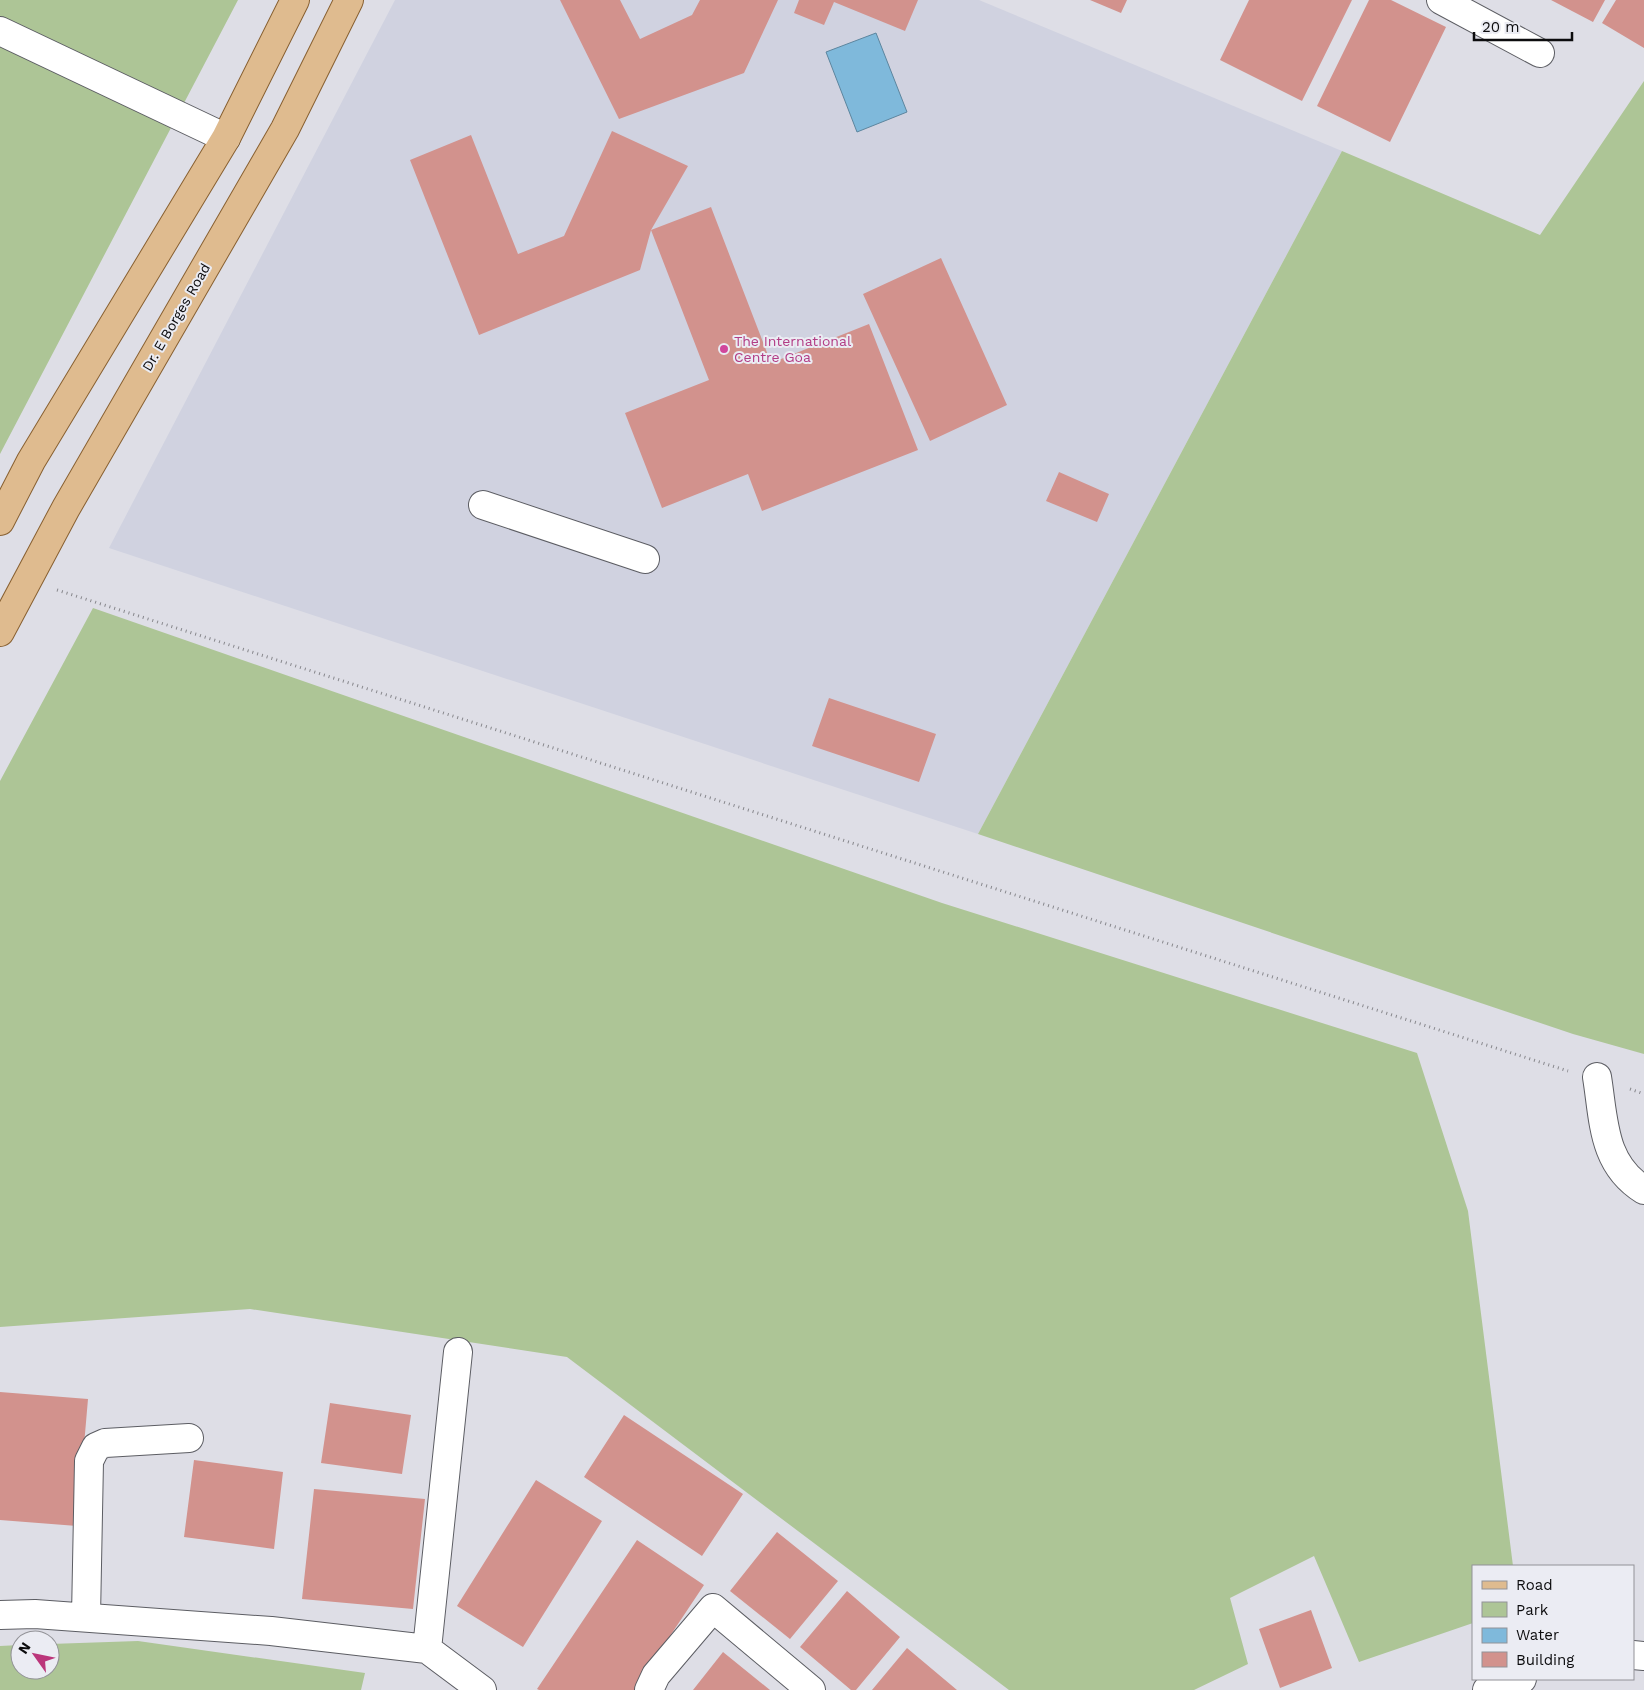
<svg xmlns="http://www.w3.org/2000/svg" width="1644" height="1690" font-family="'Work Sans',sans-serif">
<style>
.built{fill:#d0d2e0}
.green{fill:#adc596}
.water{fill:#7fb9db;stroke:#5c859e}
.building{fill:#d2928d}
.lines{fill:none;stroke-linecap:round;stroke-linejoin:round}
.minor-casing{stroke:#5c5d63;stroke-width:30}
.major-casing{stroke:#886031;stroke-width:30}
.path{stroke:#87878c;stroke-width:3;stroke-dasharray:1 4;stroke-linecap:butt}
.minor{stroke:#fff;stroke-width:28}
.major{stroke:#dfbb8f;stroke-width:28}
.hotel-dot{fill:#d1479c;stroke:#ebecf3;stroke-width:2}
.labels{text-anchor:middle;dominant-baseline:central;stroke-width:4;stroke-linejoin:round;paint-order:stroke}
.street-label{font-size:14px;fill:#0c0c0e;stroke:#ebecf3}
.hotel-label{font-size:14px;fill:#b23c85;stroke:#ebecf3;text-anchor:start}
</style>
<rect width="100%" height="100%" fill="#dedee6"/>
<path class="built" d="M395,0H979L1342,151L978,834L109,548Z"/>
<path class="green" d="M0,0H238L0,454Z
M1644,81V1054L1573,1034L978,834L1342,151L1540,235Z
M93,608L942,903L1417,1053L1468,1211L1513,1566H1473V1623L1359,1662L1314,1556L1230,1598L1248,1664L1194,1690H1009L567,1357L250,1309L0,1327V781Z
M138,1641L365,1673L361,1690H0V1646L20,1645V1670H50V1644Z"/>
<path class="water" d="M876,33L907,112L857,132L826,52Z"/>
<path class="building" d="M560,0H620L640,39L692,15L700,0H778L744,73L619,119Z
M799,0H918L905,31L834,2L824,25L794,13Z
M1090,0H1127L1121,13Z
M1249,0H1352L1302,101L1220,60Z
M1369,0H1391L1446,27L1390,142L1317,106Z
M1551,0H1605L1593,22Z
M1616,0H1644V48L1602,23Z
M612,131L688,166L651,230L640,270L479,335L410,160L471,135L518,254L564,236Z
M711,207L771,363L869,324L918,450L762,511L748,474L662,508L625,413L709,380L651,230Z
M941,258L1007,405L930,441L863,294Z
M1059,472L1109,494L1097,522L1046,501Z
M829,698L936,734L919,782L812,746Z
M0,1392L88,1399L77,1526L0,1520Z
M330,1403L411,1415L402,1474L321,1463Z
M624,1415L743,1494L702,1556L584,1477Z
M194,1460L283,1472L274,1549L184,1537Z
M536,1480L602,1521L523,1647L457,1606Z
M314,1489L425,1499L413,1609L302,1599Z
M777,1532L838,1581L790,1639L730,1591Z
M637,1540L704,1585L634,1690H539L537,1689Z
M847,1591L900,1637L856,1690H851L800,1647Z
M1311,1610L1332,1668L1280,1688L1259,1629Z
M907,1648L957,1690H872Z
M723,1652L770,1690H693Z"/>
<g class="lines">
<g class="minor-casing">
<path id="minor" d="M1441,0L1540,53
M0,31L226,138
M483,505L645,559
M1597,1077C1604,1120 1602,1164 1644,1190
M0,1615L35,1614L271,1631L427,1649L482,1690
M86,1617L89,1461L96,1447L105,1443L189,1438
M427,1649L458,1352
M1633,1655L1644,1656
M649,1690L656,1675L713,1608L811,1690
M1487,1690L1522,1679"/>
</g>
<g class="major-casing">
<path id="major" d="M0,521L31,461L226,138L295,0
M0,632L66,508L285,129L349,0"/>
</g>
<path class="path" d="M57,590L1568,1071
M1630,1089L1644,1094"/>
<use href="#minor" class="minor"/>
<use href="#major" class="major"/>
</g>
<circle class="hotel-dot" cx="724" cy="349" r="5"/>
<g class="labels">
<g class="street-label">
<text transform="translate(176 317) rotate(-60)">Dr. E Borges Road</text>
</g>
<g class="hotel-label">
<text x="734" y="341">The International<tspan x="734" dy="16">Centre Goa</tspan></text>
</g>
</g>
<rect x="1472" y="1565" width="162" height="115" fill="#ebecf3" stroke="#929297"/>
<rect x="1482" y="1581" width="25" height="8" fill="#dfbb8f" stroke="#929297"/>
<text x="1516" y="1590" font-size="15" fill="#0c0c0e">Road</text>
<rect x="1482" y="1602" width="25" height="15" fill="#adc596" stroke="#929297"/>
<text x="1516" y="1615" font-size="15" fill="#0c0c0e">Park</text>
<rect x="1482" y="1628" width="25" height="15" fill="#7fb9db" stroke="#929297"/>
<text x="1516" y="1640" font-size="15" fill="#0c0c0e">Water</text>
<rect x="1482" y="1652" width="25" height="15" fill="#d2928d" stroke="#929297"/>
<text x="1516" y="1665" font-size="15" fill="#0c0c0e">Building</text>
<g transform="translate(35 1655) rotate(303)"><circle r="24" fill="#ebecf3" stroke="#929297"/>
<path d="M0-4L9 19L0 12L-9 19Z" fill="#bb367b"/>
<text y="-8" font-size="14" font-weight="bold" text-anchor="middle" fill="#0c0c0e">N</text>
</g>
<path d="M1474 32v8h98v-8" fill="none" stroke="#0c0c0e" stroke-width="2.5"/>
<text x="1482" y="32" font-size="15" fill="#0c0c0e" stroke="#ebecf3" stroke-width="4" paint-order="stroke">20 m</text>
</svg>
